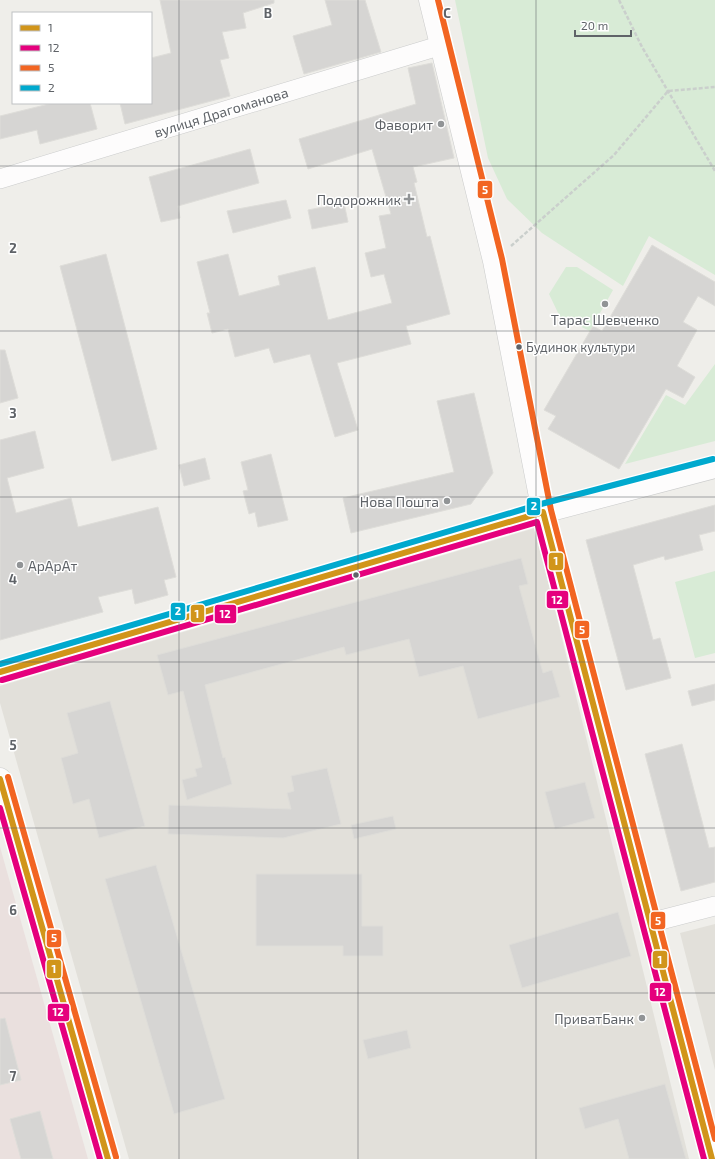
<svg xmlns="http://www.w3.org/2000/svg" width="715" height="1159" font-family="'Exo 2',sans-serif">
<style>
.education{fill:#e2e0da}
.medical{fill:#eae0de}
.green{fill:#d8ebd6}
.building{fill:#d6d5d3;stroke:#deddd9}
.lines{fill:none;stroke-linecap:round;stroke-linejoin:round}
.minor-casing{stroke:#cbcccc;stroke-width:20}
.tertiary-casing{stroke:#cbcccc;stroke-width:23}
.path{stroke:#cacfcc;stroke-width:2.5;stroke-dasharray:4 2;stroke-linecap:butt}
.minor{stroke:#fdfcfc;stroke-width:19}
.tertiary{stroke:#fdfcfc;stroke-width:22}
.bus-1-casing{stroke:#fff;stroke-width:9}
.bus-2-casing{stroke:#fff;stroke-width:9}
.bus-3-casing{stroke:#fff;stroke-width:9}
.bus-4-casing{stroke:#fff;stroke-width:9}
.bus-1{stroke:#d1951a;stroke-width:6}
.bus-2{stroke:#e5007d;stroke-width:6}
.bus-3{stroke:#f26522;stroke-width:6}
.bus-4{stroke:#00a9ce;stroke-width:6}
.grid{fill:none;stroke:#5f6368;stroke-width:1;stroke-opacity:0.55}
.poi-dot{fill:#919496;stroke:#fff;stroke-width:1.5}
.bus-dot{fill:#5f6368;stroke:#fff;stroke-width:1.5}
.labels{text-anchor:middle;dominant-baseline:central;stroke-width:3;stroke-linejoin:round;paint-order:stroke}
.bus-label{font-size:13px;fill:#5f6368;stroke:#fff;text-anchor:start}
.street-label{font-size:14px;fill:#5f6368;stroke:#fff}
.poi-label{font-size:14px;fill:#5f6368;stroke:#fff;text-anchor:end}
.grid-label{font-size:13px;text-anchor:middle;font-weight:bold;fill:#5f6368;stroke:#fff;stroke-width:3;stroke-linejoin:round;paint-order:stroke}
.line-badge{stroke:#fff;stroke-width:1.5}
.badge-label{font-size:11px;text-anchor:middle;font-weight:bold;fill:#fff}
</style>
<rect width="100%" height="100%" fill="#efeeea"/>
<path class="education" d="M535,528L689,1159H129L0,703V686Z
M715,924V1070L680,933Z"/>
<path class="medical" d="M0,847L88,1159H0Z"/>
<path class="green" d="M455,0H715V275L649,236L623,286L542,233L507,199L488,158Z
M566,267H577L613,290L590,331L560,317L549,294Z
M715,364V441L625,464L666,395L685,405Z
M715,571V653L695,658L675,582Z"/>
<path class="building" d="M160,0H274V3L243,13L246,28L222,32L229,58L220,60L230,96L125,124L120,103H151V58L171,53Z
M325,0H365L381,52L304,74L293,36L332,25Z
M432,63L454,158L413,167L417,182L414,183L427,237L430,236L450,314L406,326L411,344L337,363L358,430L335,437L310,354L274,363L269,348L235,357L228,329L212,333L207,313H210L197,262L228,254L239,296L280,285L278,276L315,267L328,320L392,303L384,274L371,277L365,253L386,248L379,216L391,214L372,149L308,169L299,139L416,104L408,68Z
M53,103H90L97,129L40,144L37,130L0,139V116Z
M250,149L259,183L178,206L180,218L161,222L149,177Z
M286,200L291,218L233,233L227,211Z
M344,203L348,222L312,229L308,210Z
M652,245L715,282V306L698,296L683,322L697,330L677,366L695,377L683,398L666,389L619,469L548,429L556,416L544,410L593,326L602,331Z
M106,254L157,449L112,461L60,266Z
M0,350H5L18,398L0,403Z
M474,393L493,473L471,504L351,533L343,498L454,472L437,401Z
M35,431L44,468L7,478L16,513L71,498L78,527L158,507L176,577L164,580L168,595L135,604L132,589L98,597L103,612L0,640V440Z
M271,454L288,520L258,527L255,512L249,514L243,491L248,490L241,462Z
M205,458L210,479L184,486L179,465Z
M715,505V531L699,535L703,550L665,560L664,556L633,565L653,640L660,638L671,678L626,690L586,540Z
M521,558L528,584L519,586L543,673L552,670L560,697L478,719L463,666L419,677L409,639L346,655L344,647L205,685L223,758L225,757L232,784L187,800L182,780L197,776L195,769L202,767L183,691L168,695L157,655Z
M715,684V700L692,706L688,691Z
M110,701L145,826L99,838L89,799L73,804L61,758L78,753L67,713Z
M682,744L709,848L715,847V882L681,891L645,754Z
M327,768L341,824L283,838L168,834L169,805L291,809L287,793L294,791L291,776Z
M585,782L595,818L555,829L545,792Z
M393,816L396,829L354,839L351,825Z
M156,865L225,1099L174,1114L105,879Z
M256,874H362V926H383V956H343V946H256Z
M618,912L631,956L522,988L509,945Z
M5,1018L21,1080L0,1085V1019Z
M407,1030L411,1048L368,1059L363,1040Z
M665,1084L686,1159H629L618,1119L585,1129L579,1108Z
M40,1111L53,1159H21L10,1119Z"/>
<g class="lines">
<g class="minor-casing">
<path id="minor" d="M0,179L442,45
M649,923L715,906"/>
</g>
<g class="tertiary-casing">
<path id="tertiary" d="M430,0L494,261L543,512L712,1159
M0,672L543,512L715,467
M0,779L108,1159"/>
</g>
<path class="path" d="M619,0L642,47L715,171
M511,246L614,155L668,91L715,87"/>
<use href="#minor" class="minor"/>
<use href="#tertiary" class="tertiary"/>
<g class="bus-1-casing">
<path id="bus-1" d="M0,672L543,512L712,1159
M0,779L108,1159"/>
</g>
<g class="bus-2-casing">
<path id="bus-2" d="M2,680L537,522L704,1159
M0,808L100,1159"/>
</g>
<g class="bus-3-casing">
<path id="bus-3" d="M438,0L502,259L551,510L715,1139
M8,777L116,1157"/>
</g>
<g class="bus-4-casing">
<path id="bus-4" d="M0,664L541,504L713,459"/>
</g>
<use href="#bus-1" class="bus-1"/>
<use href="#bus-2" class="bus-2"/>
<use href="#bus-3" class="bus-3"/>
<use href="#bus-4" class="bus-4"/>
</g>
<path class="grid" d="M179,0V1159M358,0V1159M536,0V1159M0,166H715M0,331H715M0,497H715M0,662H715M0,828H715M0,993H715"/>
<g class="poi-dot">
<circle cx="441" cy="124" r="4"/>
<path d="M407 193h4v4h4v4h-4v4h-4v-4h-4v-4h4z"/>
<circle cx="605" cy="304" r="4"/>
<circle cx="447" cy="501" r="4"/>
<circle cx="20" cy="565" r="4"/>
<circle cx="642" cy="1018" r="4"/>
</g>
<g class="bus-dot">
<circle cx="519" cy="347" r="3.5"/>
<circle cx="356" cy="575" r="3.5"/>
</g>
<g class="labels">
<g class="bus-label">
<text x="526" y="347">Будинок культури</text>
</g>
<g class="street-label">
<text transform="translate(221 112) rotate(-17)">вулиця Драгоманова</text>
</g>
<g class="poi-label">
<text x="433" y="124">Фаворит</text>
<text x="401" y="199">Подорожник</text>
<text x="605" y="319" text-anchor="middle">Тарас Шевченко</text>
<text x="439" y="501">Нова Пошта</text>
<text x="28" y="565" text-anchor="start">АрАрАт</text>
<text x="634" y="1018">ПриватБанк</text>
</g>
</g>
<g class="grid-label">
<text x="268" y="18">B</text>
<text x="447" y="18">C</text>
<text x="13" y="253">2</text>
<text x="13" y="418">3</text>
<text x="13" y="584">4</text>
<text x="13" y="750">5</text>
<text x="13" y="915">6</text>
<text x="13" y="1081">7</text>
</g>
<g class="line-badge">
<rect x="477" y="180" width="16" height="19" rx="4" fill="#f26522"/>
<rect x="526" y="497" width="15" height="19" rx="4" fill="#00a9ce"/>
<rect x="548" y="552" width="16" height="19" rx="4" fill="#d1951a"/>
<rect x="546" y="590" width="23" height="19" rx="4" fill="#e5007d"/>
<rect x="170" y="602" width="16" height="19" rx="4" fill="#00a9ce"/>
<rect x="190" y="604" width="15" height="19" rx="4" fill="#d1951a"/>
<rect x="214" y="604" width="23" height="20" rx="4" fill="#e5007d"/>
<rect x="574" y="620" width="16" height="19" rx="4" fill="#f26522"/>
<rect x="650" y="911" width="16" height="19" rx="4" fill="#f26522"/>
<rect x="46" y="929" width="16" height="19" rx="4" fill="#f26522"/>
<rect x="652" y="950" width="16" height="19" rx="4" fill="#d1951a"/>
<rect x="46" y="959" width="16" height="20" rx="4" fill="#d1951a"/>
<rect x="649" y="982" width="23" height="20" rx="4" fill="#e5007d"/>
<rect x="47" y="1003" width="23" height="19" rx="4" fill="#e5007d"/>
</g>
<g class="badge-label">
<text x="485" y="194">5</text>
<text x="534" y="510">2</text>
<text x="556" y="565">1</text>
<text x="557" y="604">12</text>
<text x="178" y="615">2</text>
<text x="197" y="618">1</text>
<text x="225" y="618">12</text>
<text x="582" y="634">5</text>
<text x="658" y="925">5</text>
<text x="54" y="942">5</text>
<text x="660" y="964">1</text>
<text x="54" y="973">1</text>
<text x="660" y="996">12</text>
<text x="58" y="1016">12</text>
</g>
<rect x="12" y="12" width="140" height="92" fill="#ffffff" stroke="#bfc1c3"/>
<rect x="20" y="25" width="20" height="6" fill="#d1951a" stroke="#bfc1c3"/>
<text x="48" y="32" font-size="12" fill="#5f6368">1</text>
<rect x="20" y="45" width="20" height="6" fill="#e5007d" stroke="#bfc1c3"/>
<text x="48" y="52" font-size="12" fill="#5f6368">12</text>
<rect x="20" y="65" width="20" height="6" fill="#f26522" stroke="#bfc1c3"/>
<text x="48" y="72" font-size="12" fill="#5f6368">5</text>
<rect x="20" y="85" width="20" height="6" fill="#00a9ce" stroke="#bfc1c3"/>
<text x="48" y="92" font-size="12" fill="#5f6368">2</text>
<path d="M575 30v6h56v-6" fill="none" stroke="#5f6368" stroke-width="2"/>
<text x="581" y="30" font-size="12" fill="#5f6368" stroke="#ffffff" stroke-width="3" paint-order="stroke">20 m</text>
</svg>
